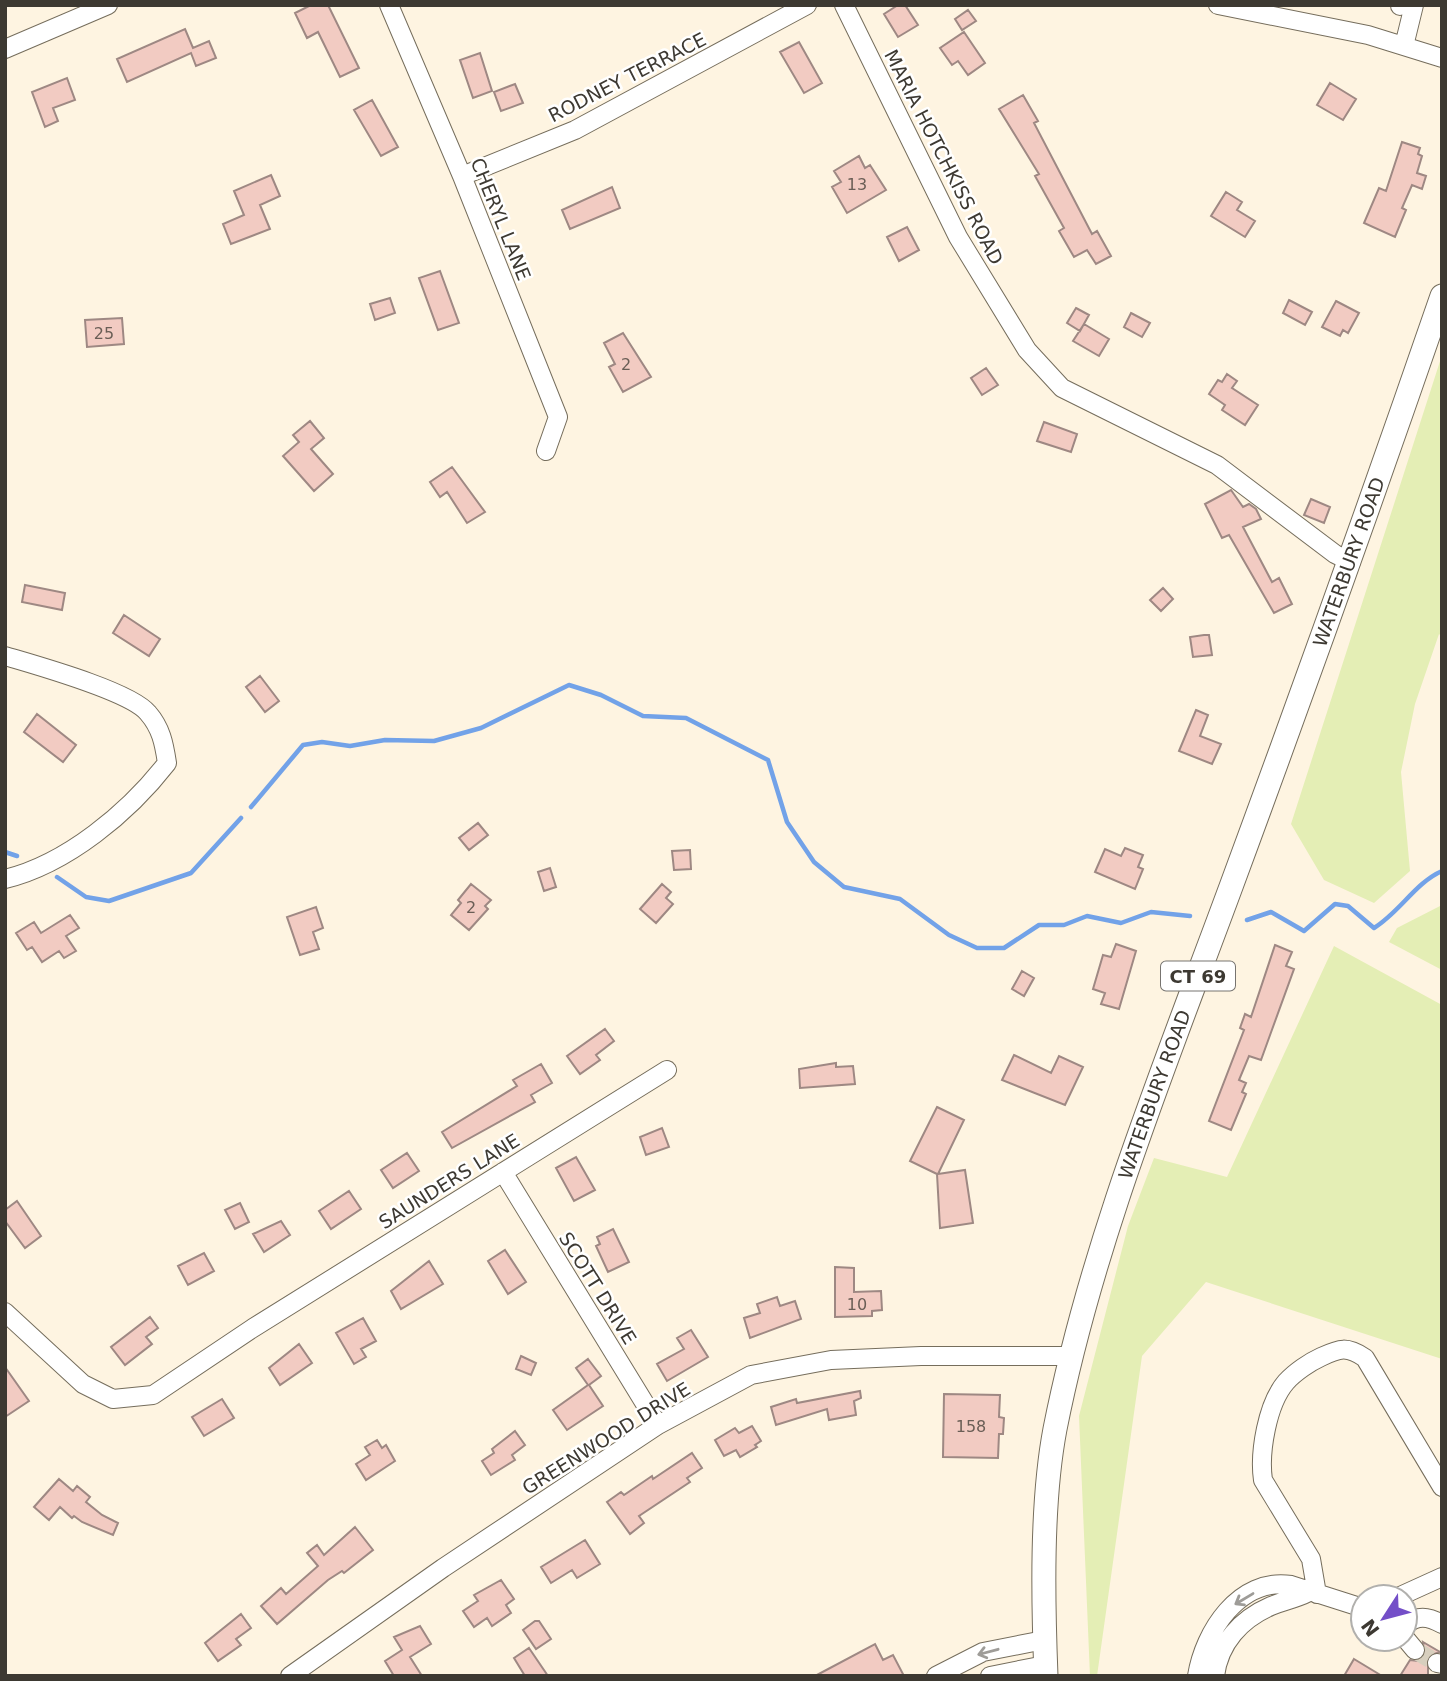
<svg xmlns="http://www.w3.org/2000/svg" width="1447" height="1681" font-family="'DejaVu Sans',sans-serif">
<style>
.green{fill:#e4eeb5}
.lines{fill:none;stroke-linecap:round;stroke-linejoin:round}
.stream{stroke:#72a2e8;stroke-width:4.5}
.building{fill:#f2cbc2;stroke:#9e8883;stroke-width:2}
.minor-tunnel{stroke:#d7cfbe;stroke-width:18;stroke-dasharray:18 9;stroke-linecap:butt}
.minor-casing{stroke:#756d5c;stroke-width:20}
.major-casing{stroke:#756d5c;stroke-width:25}
.minor{stroke:#fff;stroke-width:18}
.major{stroke:#fff;stroke-width:23}
.oneway{stroke:#9e9c98}
.labels{text-anchor:middle;dominant-baseline:central;stroke-width:5;stroke-linejoin:round;paint-order:stroke}
.number-label{font-size:16px;fill:#6a5e56}
.shield{fill:#fff;stroke:#777470;stroke-width:2}
.shield-label{font-size:18px;font-weight:bold;fill:#3d3932}
.street-label{font-size:19px;fill:#3d3932;stroke:#fff}
</style>
<rect width="100%" height="100%" fill="#fef4e1"/>
<path class="green" d="M1442,355V637L1439,634L1415,704L1401,772L1410,871L1374,903L1324,880L1291,824Z
M1442,905V970L1389,942L1397,928Z
M1334,946L1442,1005V1359L1206,1282L1142,1356L1097,1676H1090L1079,1416L1128,1226L1154,1158L1227,1177Z"/>
<g class="lines">
<path class="stream" d="M251,807L303,745L322,742L350,746L385,740L434,741L481,728L569,685L601,695L643,716L686,718L768,760L787,822L814,862L844,887L900,899L949,935L977,948H1004L1039,925H1064L1087,916L1121,923L1151,912L1190,916
M5,852L17,856
M57,877L86,897L109,901L191,873L241,818
M1247,920L1271,912L1304,931L1335,904L1348,906L1374,928C1400,912 1415,883 1442,871"/>
</g>
<path class="building" d="M311,5H328L359,68L340,77L318,32L307,38L295,13Z
M898,5H905L918,25L898,37L884,14Z
M968,10L976,21L962,30L955,19Z
M185,29L193,48L209,41L216,58L196,66L191,53L127,82L117,59Z
M964,32L985,63L968,75L958,61L952,65L940,48Z
M799,42L822,83L804,93L780,52Z
M480,53L492,91L473,98L460,60Z
M67,78L75,100L53,108L58,121L45,127L32,92Z
M1330,83L1356,99L1343,120L1317,105Z
M515,84L523,103L501,111L494,92Z
M1023,95L1038,121L1034,123L1080,211L1092,234L1097,231L1111,256L1096,264L1087,250L1074,257L1059,231L1064,228L1035,176L1039,174L999,109Z
M372,100L398,147L381,156L354,110Z
M1402,142L1420,148L1418,154L1422,156L1417,173L1426,176L1422,189L1412,185L1402,208L1406,210L1395,237L1364,223L1379,188L1386,191Z
M859,156L865,168L870,165L886,190L847,213L832,187L841,182L834,171Z
M271,175L280,196L260,205L270,229L231,244L223,224L244,215L234,191Z
M612,187L620,208L570,229L562,210Z
M1226,192L1242,202L1237,210L1255,221L1245,237L1211,216Z
M907,227L919,250L899,261L887,237Z
M440,271L459,323L438,330L419,278Z
M390,298L395,313L375,320L370,304Z
M1289,300L1312,312L1305,325L1283,313Z
M1336,301L1359,313L1348,333L1343,330L1340,336L1322,327Z
M1076,308L1089,315L1080,331L1067,323Z
M1131,313L1150,323L1142,337L1124,327Z
M122,318L124,344L87,347L85,320Z
M1084,324L1109,339L1099,356L1073,341Z
M623,333L651,377L623,392L609,367L615,364L604,343Z
M986,368L998,385L982,395L971,378Z
M1227,374L1237,381L1232,388L1258,405L1245,425L1222,410L1225,405L1209,394L1218,380L1222,382Z
M310,421L324,438L311,449L333,474L314,491L283,456L299,442L293,435Z
M1044,422L1077,434L1071,452L1037,441Z
M452,467L485,512L467,523L447,492L440,497L430,482Z
M1231,490L1243,507L1249,504L1256,509L1261,519L1243,527L1272,582L1279,578L1292,604L1274,613L1229,535L1222,538L1205,504Z
M1311,499L1330,507L1324,523L1304,515Z
M25,585L65,593L62,610L22,602Z
M1163,588L1173,599L1161,611L1150,600Z
M124,615L160,639L149,656L113,633Z
M1204,635H1209L1212,655L1193,657L1190,637Z
M260,676L279,701L265,712L246,687Z
M1196,710L1208,715L1200,736L1221,744L1212,764L1179,751Z
M37,714L76,745L63,762L24,732Z
M478,823L488,835L469,850L459,838Z
M1125,848L1143,855L1138,867L1143,869L1135,889L1095,872L1105,849L1121,856Z
M690,850L691,869L674,870L672,851Z
M550,868L556,887L544,891L538,872Z
M471,884L491,900L485,906L488,909L469,930L451,915L461,903L458,900Z
M662,884L671,892L666,898L673,904L656,923L640,909Z
M316,907L323,928L313,932L319,949L300,955L287,917Z
M70,915L79,928L66,936L76,951L64,958L59,951L42,962L32,947L27,950L16,933L34,922L41,933Z
M1116,944L1136,951L1119,1009L1101,1004L1105,993L1093,989L1103,955L1111,957Z
M1275,945L1292,952L1286,966L1294,969L1261,1060L1249,1056L1239,1080L1246,1083L1242,1092L1246,1094L1231,1130L1209,1121L1244,1030L1240,1028L1245,1014L1251,1017Z
M1022,971L1034,978L1024,996L1012,989Z
M605,1029L614,1041L596,1055L600,1060L580,1074L567,1056Z
M1014,1055L1051,1073L1059,1056L1083,1067L1065,1105L1002,1080Z
M836,1063V1067L853,1066L855,1084L800,1088L799,1069Z
M541,1064L552,1083L531,1095L535,1102L452,1148L442,1132L517,1086L513,1080Z
M937,1107L964,1120L938,1174L965,1170L973,1223L940,1228L937,1174L910,1161Z
M662,1128L669,1147L646,1155L640,1137Z
M407,1153L419,1171L393,1188L381,1170Z
M576,1157L595,1190L574,1201L556,1168Z
M349,1191L361,1209L331,1229L319,1211Z
M17,1201L41,1236L25,1248L5,1221V1210Z
M240,1203L249,1222L235,1229L225,1210Z
M281,1221L290,1235L264,1252L253,1234Z
M613,1229L629,1262L608,1272L596,1246L600,1244L597,1237Z
M505,1250L526,1282L508,1294L488,1261Z
M204,1253L214,1271L188,1285L178,1266Z
M429,1261L443,1284L401,1309L391,1291Z
M835,1267L854,1268V1292L881,1291L882,1310L872,1311V1316L835,1317Z
M777,1297L780,1306L795,1301L801,1319L750,1338L744,1318L760,1313L757,1304Z
M150,1317L158,1328L146,1337L152,1344L125,1365L111,1347Z
M363,1318L376,1341L361,1349L366,1357L354,1364L336,1333Z
M691,1330L708,1357L667,1381L657,1364L684,1349L677,1338Z
M299,1344L312,1363L280,1385L269,1368Z
M521,1356L536,1363L531,1375L516,1369Z
M588,1359L601,1376L589,1385L603,1406L567,1430L553,1410L588,1385L576,1368Z
M5,1367L29,1401L5,1417Z
M860,1391L861,1398L854,1401L856,1415L829,1420L827,1409L776,1425L771,1407L796,1399L797,1403Z
M944,1394L1000,1395L999,1417L1004,1418L1003,1434H999L998,1458L943,1457Z
M222,1399L234,1418L204,1436L192,1417Z
M752,1426L761,1441L755,1445L757,1447L740,1457L736,1450L724,1456L715,1440L735,1428L739,1433Z
M515,1431L525,1445L512,1455L515,1460L491,1475L482,1461L494,1453L492,1449Z
M377,1440L382,1448L386,1445L395,1461L366,1480L356,1464L370,1455L365,1447Z
M692,1453L702,1468L687,1478L690,1482L639,1516L644,1523L630,1534L607,1502L621,1492L624,1495L652,1476L653,1479Z
M59,1479L73,1491L77,1486L90,1497L86,1502L102,1515L118,1523L113,1535L82,1522L74,1516L72,1518L60,1507L49,1520L34,1507Z
M355,1527L373,1550L344,1573L342,1571L328,1580L277,1624L261,1606L281,1588L286,1594L318,1566L307,1553L317,1545L324,1555Z
M585,1540L600,1564L577,1578L572,1570L551,1583L541,1567Z
M501,1580L514,1599L506,1605L511,1613L492,1626L487,1618L474,1627L463,1611L478,1601L474,1595Z
M241,1614L251,1628L236,1639L241,1645L218,1661L205,1643Z
M535,1621H539L551,1639L536,1649L523,1630Z
M420,1626L431,1644L410,1657L422,1676H394L385,1661L402,1650L394,1637Z
M1423,1642L1440,1652L1428,1656V1676H1400L1410,1660L1418,1661L1425,1655Z
M875,1644L883,1660L893,1655L904,1676H815Z
M529,1648L548,1676H525L514,1658Z
M1354,1659L1382,1676H1344Z"/>
<g class="lines">
<path class="minor-tunnel" d="M1415,1650L1437,1663"/>
<g class="minor-casing">
<path id="minor" d="M389,5L462,176L558,417L546,451
M844,5L958,237L1027,350L1062,388L1217,465L1335,554L1351,562
M1218,5L1368,35L1442,58
M1400,5V6
M1404,46L1414,5
M5,49L108,5
M462,176L575,130L807,5
M5,656C35,665 130,691 148,713C161,728 164,743 167,763C129,812 67,864 5,879
M503,1172L658,1425
M5,1312L83,1384L113,1399L153,1395L253,1328L667,1070
M1317,1594L1311,1559L1263,1480C1259,1453 1267,1404 1286,1382C1295,1372 1310,1362 1321,1357C1340,1348 1347,1346 1365,1358L1442,1487
M1398,1597L1442,1577
M1405,1625C1418,1615 1427,1616 1442,1624
M1405,1638L1415,1650
M1437,1663L1442,1664
M290,1676L443,1568L658,1425L751,1375L831,1360L921,1356H1072
M936,1676L983,1652L1044,1640
M990,1676L1045,1665
M1197,1676C1204,1632 1239,1577 1291,1585L1363,1608
M1215,1676C1219,1643 1241,1619 1271,1606C1283,1601 1295,1599 1307,1593"/>
</g>
<g class="major-casing">
<g id="major">
<path id="s1" d="M1046,1676C1043,1600 1041,1503 1055,1429C1092,1242 1166,1063 1232,884C1304,689 1374,493 1442,296"/>
</g>
</g>
<use href="#minor" class="minor"/>
<use href="#major" class="major"/>
</g>
<defs><path id="oneway-shaft" d="M-6 0H5M1.5-3L5.5 0L1.5 3" fill="none" stroke-width="1.6" stroke-linecap="round" stroke-linejoin="round" transform="scale(1.75)"/></defs>
<g class="oneway">
<use href="#oneway-shaft" transform="translate(1244 1599) rotate(149)"/>
<use href="#oneway-shaft" transform="translate(988 1652) rotate(165)"/>
</g>
<g class="labels">
<g class="number-label">
<text x="857" y="184">13</text>
<text x="104" y="333">25</text>
<text x="626" y="364">2</text>
<text x="471" y="907">2</text>
<text x="857" y="1304">10</text>
<text x="971" y="1426">158</text>
</g>
<rect class="shield" x="1161" y="961.5" width="74" height="29" rx="5"/>
<g class="shield-label">
<text x="1198" y="976">CT 69</text>
</g>
<g class="street-label">
<text transform="translate(627 77) rotate(-27)">RODNEY TERRACE</text>
<text transform="translate(944 157) rotate(63)">MARIA HOTCHKISS ROAD</text>
<text transform="translate(501 219) rotate(68)">CHERYL LANE</text>
<text stroke="none"><textPath href="#s1" startOffset="1164">WATERBURY ROAD</textPath></text>
<text stroke="none"><textPath href="#s1" startOffset="597">WATERBURY ROAD</textPath></text>
<text transform="translate(449 1181) rotate(-32)">SAUNDERS LANE</text>
<text transform="translate(598 1288) rotate(58)">SCOTT DRIVE</text>
<text transform="translate(606 1438) rotate(-32)">GREENWOOD DRIVE</text>
</g>
</g>
<rect width="1447" height="1681" fill="none" stroke="#3d3932" stroke-width="14"/>
<g transform="translate(1384 1618) rotate(234)"><circle r="33" fill="#ffffff" stroke="#b1b0ad" stroke-width="2"/>
<path d="M0-5L12 26L0 18L-12 26Z" fill="#744fc8"/>
<text y="-10" font-size="19" font-weight="bold" text-anchor="middle" fill="#3d3932">N</text>
</g>
</svg>
